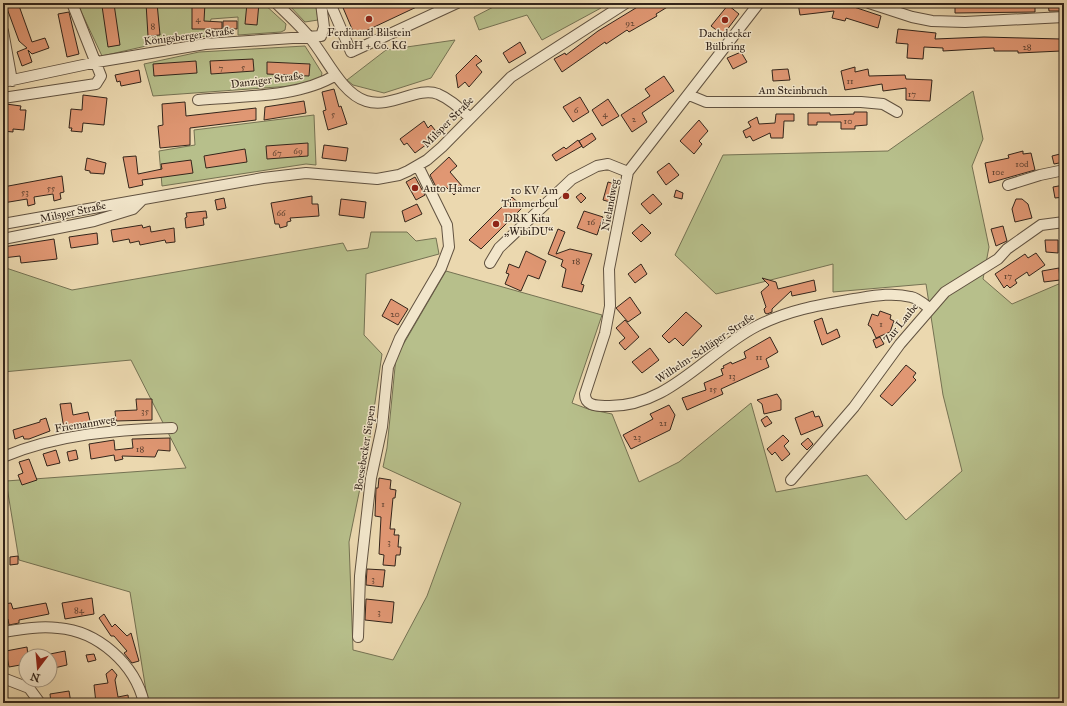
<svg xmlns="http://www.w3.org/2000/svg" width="1067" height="706" font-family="'IM FELL Great Primer',serif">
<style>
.green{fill:#b7bf8b;stroke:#757253}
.building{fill:#e09773;stroke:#33251b}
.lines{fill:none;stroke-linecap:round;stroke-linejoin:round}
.minor-casing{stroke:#615240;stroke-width:12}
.minor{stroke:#f2e6cb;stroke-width:10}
.poi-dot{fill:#8f2418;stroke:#f2e6cb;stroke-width:1.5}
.labels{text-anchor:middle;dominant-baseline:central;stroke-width:3;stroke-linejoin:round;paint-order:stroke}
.number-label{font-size:9px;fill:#5e4231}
.poi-label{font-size:11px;fill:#33251b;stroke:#f2e6cb}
.street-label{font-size:11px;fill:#33251b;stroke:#f2e6cb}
</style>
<rect width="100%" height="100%" fill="#ebd8af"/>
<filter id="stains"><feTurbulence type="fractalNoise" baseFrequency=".005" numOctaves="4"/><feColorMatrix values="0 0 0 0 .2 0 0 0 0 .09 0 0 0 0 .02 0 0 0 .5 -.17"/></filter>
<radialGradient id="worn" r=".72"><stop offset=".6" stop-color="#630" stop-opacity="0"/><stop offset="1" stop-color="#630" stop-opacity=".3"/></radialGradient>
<path class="green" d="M77,3H263L286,24L285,30L281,32L238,35V17L211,19L207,36L155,44L102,56Z
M287,3H316L318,20L305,22Z
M501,3H600L601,8L542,40L527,15L479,30L474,17Z
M455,40L431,78L384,93L353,85L347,80L386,50Z
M305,46L322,73L321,78L312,82L291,86L153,96L144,64L199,52Z
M973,91L983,139L972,166L989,247L983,279L1012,304L1061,283L1064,269V703H148L130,592L19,560L6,481L186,468L131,360L3,372V267L72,290L343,243L347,251L368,248L371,232H407L416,241L436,238L439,254L366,274L364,335L382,354L369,444L349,542L353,650L393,660L427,596L461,503L383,467L387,448L396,357L446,271L602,315L572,403L588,409L612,414L639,482L679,462L751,403L776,492L867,475L906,520L962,471L943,395L926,284L833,292V264L716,294L675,255L723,155L888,151Z
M314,115L316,165L306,164L162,186L159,151L195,145L194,130Z"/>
<path class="building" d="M5,3H18L32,42L45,38L49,48L32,54L28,50L32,62L22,66L17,52L27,48L19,41Z
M146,3H157L160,35L148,36Z
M192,3H205L204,21L222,22V29H192Z
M247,3H259L257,25L245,24Z
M341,3H425L355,36Z
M644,3H674L656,14L657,16L629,32L627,30L606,44L605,42L562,72L554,59L565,53L566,55L598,31Z
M798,3H842L881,16L878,28L846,18L845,21L832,18L834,11L800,15Z
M955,3H1035V12L955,13Z
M1048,3H1064V11H1049Z
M114,4L120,45L108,47L102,6Z
M728,5L739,14L723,35L711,26Z
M69,12L79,54L67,57L58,14Z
M223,21H237V29L223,28Z
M898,29L936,33L935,39L984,37L1061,39V51L1018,53V51H994V48L943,51V48L924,47L923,59L907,58L908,44L896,43Z
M520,42L526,53L509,63L503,53Z
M741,52L747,62L733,69L727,58Z
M476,55L482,61L476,65L482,72L469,87L465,82L458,88L456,75Z
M253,59L254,71L211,74L210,61Z
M196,61L197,73L154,76L153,64Z
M267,62L310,64L309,76L267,74Z
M855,67V72L868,69L869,76L905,75L906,79L932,80L930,101L906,100V88L883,91L882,84L845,90L841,71Z
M788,69L790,80L773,81L772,70Z
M139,70L141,82L121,86L120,81L117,82L115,75Z
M664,76L674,91L642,113L647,122L632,132L621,115L650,96L645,89Z
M334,89L339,107L341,106L347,124L328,130L323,111L326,110L322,92Z
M83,95L107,98L104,125L83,123L82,132L71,131L72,128H69L71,109L82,110Z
M580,97L589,112L573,122L563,107Z
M608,99L619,116L602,126L592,110Z
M304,101L306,113L264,120L265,107Z
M185,102L186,116L256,108V120L190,128V145L160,148L158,126L163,125L162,104Z
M6,104L21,106L20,110H26L24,130L13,129V132L3,131V119H5Z
M854,112H867V125L855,126V129H841V122H817V125H808V113H830V115L854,114Z
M776,114H794V121H784L783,138H771L770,133L753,141L750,136L746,138L743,131L751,127L748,122L757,117L759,124L775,123Z
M699,120L708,131L699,141L702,144L694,154L680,141Z
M424,121L428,128L431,125L439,135L415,153L407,143L404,145L400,139Z
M592,133L596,139L583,148L579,141Z
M578,140L582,146L556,161L552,155L564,147L566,149Z
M308,143V156L267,159L266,146Z
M324,145L348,148L346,161L322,158Z
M245,149L247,162L206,168L204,156Z
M1023,151V154L1031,153L1035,170L989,183L985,163L1009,158L1008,155Z
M1064,153V162L1054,164L1052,156Z
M136,156L138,174L162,169L161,164L191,160L193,173L142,180L143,185L129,188L123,157Z
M449,157L457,166L450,172L462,186L454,195L445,186L439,190L437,189L430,175Z
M87,158L106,163L104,174L90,173V171L85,170Z
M669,163L679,175L666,185L657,172Z
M62,176L64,192L60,193L61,199L54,201L53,194L34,197L35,204L28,206L27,199L3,203V187Z
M415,177L425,195L416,200L406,182Z
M608,182L615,184L610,202L603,200Z
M1064,185V197L1055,198L1053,187Z
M676,190L683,193L682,199L674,197Z
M581,193L586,198L581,203L576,197Z
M653,194L662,204L650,214L641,204Z
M312,196V204H318L319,216L290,218L291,221L287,222V226L280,228L279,224H275L271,203Z
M512,197L523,207L481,249L469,240Z
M224,198L226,208L217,210L215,200Z
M341,199L366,202L364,218L339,215Z
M1016,199H1022L1028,204L1032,218L1015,222L1012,209Z
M417,204L422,214L405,222L402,211Z
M206,211L207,218H203L204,225L186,228L185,218L187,217L186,213Z
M584,211L603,217L597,235L577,228Z
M642,224L651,233L641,242L632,233Z
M142,225L143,228L150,226L151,232L174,228L175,242L166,243L165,240L140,245L139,241L130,243L129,239L113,242L111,230Z
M1003,226L1007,241L996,246L991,229Z
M558,229L565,232L556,254L570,249L592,254L581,284L584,285L582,292L562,287L566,269L561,266L563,260L548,254Z
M97,233L98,244L71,248L69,237Z
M54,239L57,259L21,263L20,256L3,258V247Z
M1045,240H1058V253L1046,252Z
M526,251L546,261L539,279L528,275L521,291L505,284L509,274L506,273L509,264L519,268Z
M1036,253L1045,265L1029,276L1027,272L1015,280L1017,283L1010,288L1007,285L1004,288L995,274L1025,254L1028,258Z
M641,264L647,274L635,283L628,274Z
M1059,268L1060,280L1044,282L1042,271Z
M762,278L776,282L778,289L814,280L816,291L792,296L791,291L772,309V312L767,314L765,313L764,309L766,307L761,292L769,285Z
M630,297L641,313L628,322L616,308Z
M391,299L408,309L398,325L382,316Z
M880,311L891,315L890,319L894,321L890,332L876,338L871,327L868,325L872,314L878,316Z
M686,312L702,326L683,346L675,338L669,343L662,336Z
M822,318L827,334L837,329L840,337L822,345L814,321Z
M625,320L639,337L625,350L619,343L625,338L616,328Z
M770,337L778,352L766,359L769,367L721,389L723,394L687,410L682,398L706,390L704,383L723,375L721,369L724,368L723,366L731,362L732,364L746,358L744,352Z
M880,337L884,344L876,348L873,340Z
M650,348L659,360L642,373L632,362Z
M906,365L916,373L913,377L916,380L892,406L880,396Z
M777,394L781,400V410L764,414L762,404L757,400Z
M136,399H152V420L116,421L115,411L137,410Z
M71,403L73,415L88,412L91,425L64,429L60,404Z
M669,405L675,415L670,430L631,449L623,435L653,419L650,414Z
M813,411L815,417L819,416L823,426L801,435L795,418Z
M767,416L772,423L765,427L761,420Z
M46,418L50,431L29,439H24L23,436L15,439L13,430L40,422V420Z
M783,435L789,441L784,446L790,454L782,461L775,452L772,455L767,449Z
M170,438V451L158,450L155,457L122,456L123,459L115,461L114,455L91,459L89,444L114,440L115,450L133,448L132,439Z
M808,438L813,444L807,450L801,444Z
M56,450L60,463L47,466L43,454Z
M76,450L78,459L69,461L67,452Z
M29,459L37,480L22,485L18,475L23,473L19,462Z
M379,478L391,480L390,489L396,490L395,498H393L390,529H395L394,535H399L398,547H401L400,555H396L395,566L383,565L384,555L379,554L381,517L375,516L376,488H378Z
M18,556V564L10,565V557Z
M367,569L385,570L383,587L366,585Z
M92,598L94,614L65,619L62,603Z
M366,599L394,602L392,623L365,620Z
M11,603L13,609L46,603L49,614L19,620V623L9,625L8,619H3V604Z
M104,614L112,627L115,624L127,636L131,633L139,661L132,663L124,653L127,651L114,636H111L99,618Z
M27,647L28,656H26V664L9,667L6,651Z
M65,651L67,665L50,669V654Z
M94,654L96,660L88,662L86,655Z
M112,669L117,675L115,680L118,697L128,695L129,703H96L94,685L108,683L106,674Z
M69,691L71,703H51L50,694Z"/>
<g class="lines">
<g class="minor-casing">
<path id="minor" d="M276,3C287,14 300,25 310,38C326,57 342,94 366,101C391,109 417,86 438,94C450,99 461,109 470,118
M330,3L351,52L457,3
M759,3L628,172L609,269L610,306L605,333L585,394C585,405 595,406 605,406C668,409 706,352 757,326C788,310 819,305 854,299C873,296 892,292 911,297C917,298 924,304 929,308
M869,3L912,17L932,21L965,22L1064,17
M3,31L12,81
M3,82L97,62L205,44L321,36L324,27L321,3
M689,95L706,102H861L883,104L897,112
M3,98L96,84L101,76L72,3
M198,100C241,96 298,98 336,75
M1008,185L1040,175L1064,170
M3,224L263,178L306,173L377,179L399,175L408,171L427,160L442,147L511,77L626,3
M3,239L94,221L133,209L142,200
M490,263L499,248L572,179L597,166L608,164L628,172
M3,457C57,434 115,430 172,428
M791,480L854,407L900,344L945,292L998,259L1007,249L1041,225L1064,222
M3,632C22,629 39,626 58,628C98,631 135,664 144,703
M358,637L360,576L371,478L382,427L388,367L400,338L441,268L449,247L447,225L418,166
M3,678L29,688L40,703"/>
</g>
<use href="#minor" class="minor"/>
</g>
<g class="poi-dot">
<circle cx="369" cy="19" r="4"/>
<circle cx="725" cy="20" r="4"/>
<circle cx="415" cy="188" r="4"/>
<circle cx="566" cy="196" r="4"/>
<circle cx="496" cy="224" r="4"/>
</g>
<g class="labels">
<g class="number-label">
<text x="198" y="18">4</text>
<text x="630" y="22">92</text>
<text x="153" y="25">8</text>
<text x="1027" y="46">28</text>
<text x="243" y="66">5</text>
<text x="221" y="67">7</text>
<text x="850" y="80">11</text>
<text x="912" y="93">17</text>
<text x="576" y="109">6</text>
<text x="333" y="113">5</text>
<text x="605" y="113">4</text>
<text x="634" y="118">2</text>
<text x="848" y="120">10</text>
<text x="298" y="150">69</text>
<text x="277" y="152">67</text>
<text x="1022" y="163">10d</text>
<text x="998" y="171">10e</text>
<text x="51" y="187">55</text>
<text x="25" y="191">53</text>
<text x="281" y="212">66</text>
<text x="591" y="221">16</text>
<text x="576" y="260">18</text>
<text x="1008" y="275">17</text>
<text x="395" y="313">20</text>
<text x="881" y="323">1</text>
<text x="759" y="356">11</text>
<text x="732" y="375">13</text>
<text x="713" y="388">15</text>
<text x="145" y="410">35</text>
<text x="663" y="422">21</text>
<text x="637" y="436">23</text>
<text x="140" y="448">18</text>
<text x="383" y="503">1</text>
<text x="389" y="541">3</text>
<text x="373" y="578">3</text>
<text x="79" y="609">84</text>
<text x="379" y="611">3</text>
</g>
<g class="poi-label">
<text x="369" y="32">Ferdinand Bilstein<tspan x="369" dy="13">GmbH + Co. KG</tspan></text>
<text x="725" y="33">Dachdecker<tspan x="725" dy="13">Bülbring</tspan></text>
<text x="423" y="188" text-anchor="start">Auto Hamer</text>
<text x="558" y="190" text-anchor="end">10 KV Am<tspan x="558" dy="13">Timmerbeul</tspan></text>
<text x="504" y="218" text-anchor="start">DRK Kita<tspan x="504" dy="13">„WibiDU“</tspan></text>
</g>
<g class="street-label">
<text transform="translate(189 36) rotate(-7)">Königsberger Straße</text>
<text transform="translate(267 80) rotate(-7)">Danziger Straße</text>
<text x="793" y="90">Am Steinbruch</text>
<text transform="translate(448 122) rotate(-45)">Milsper Straße</text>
<text transform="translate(610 205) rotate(-79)">Nielandweg</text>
<text transform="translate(73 212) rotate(-12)">Milsper Straße</text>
<text transform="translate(901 323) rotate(-51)">Zur Laube</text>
<text transform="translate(705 348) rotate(-34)">Wilhelm-Schläper-Straße</text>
<text transform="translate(85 424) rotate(-9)">Friemannweg</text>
<text transform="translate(365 448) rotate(-81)">Boesebecker Siepen</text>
</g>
</g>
<rect width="1067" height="706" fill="none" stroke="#ebd8af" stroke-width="16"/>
<rect x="4" y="4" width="1059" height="698" fill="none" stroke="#33251b" stroke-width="2"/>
<rect x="8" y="8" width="1051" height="690" fill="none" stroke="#33251b"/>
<g transform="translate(38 668) rotate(196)"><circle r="19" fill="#f2e6cb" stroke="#a69985"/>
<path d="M0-3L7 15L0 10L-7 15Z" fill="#8f2418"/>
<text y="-6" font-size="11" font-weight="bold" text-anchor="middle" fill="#33251b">N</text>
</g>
<rect width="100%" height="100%" filter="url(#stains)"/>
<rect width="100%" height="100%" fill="url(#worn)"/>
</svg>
